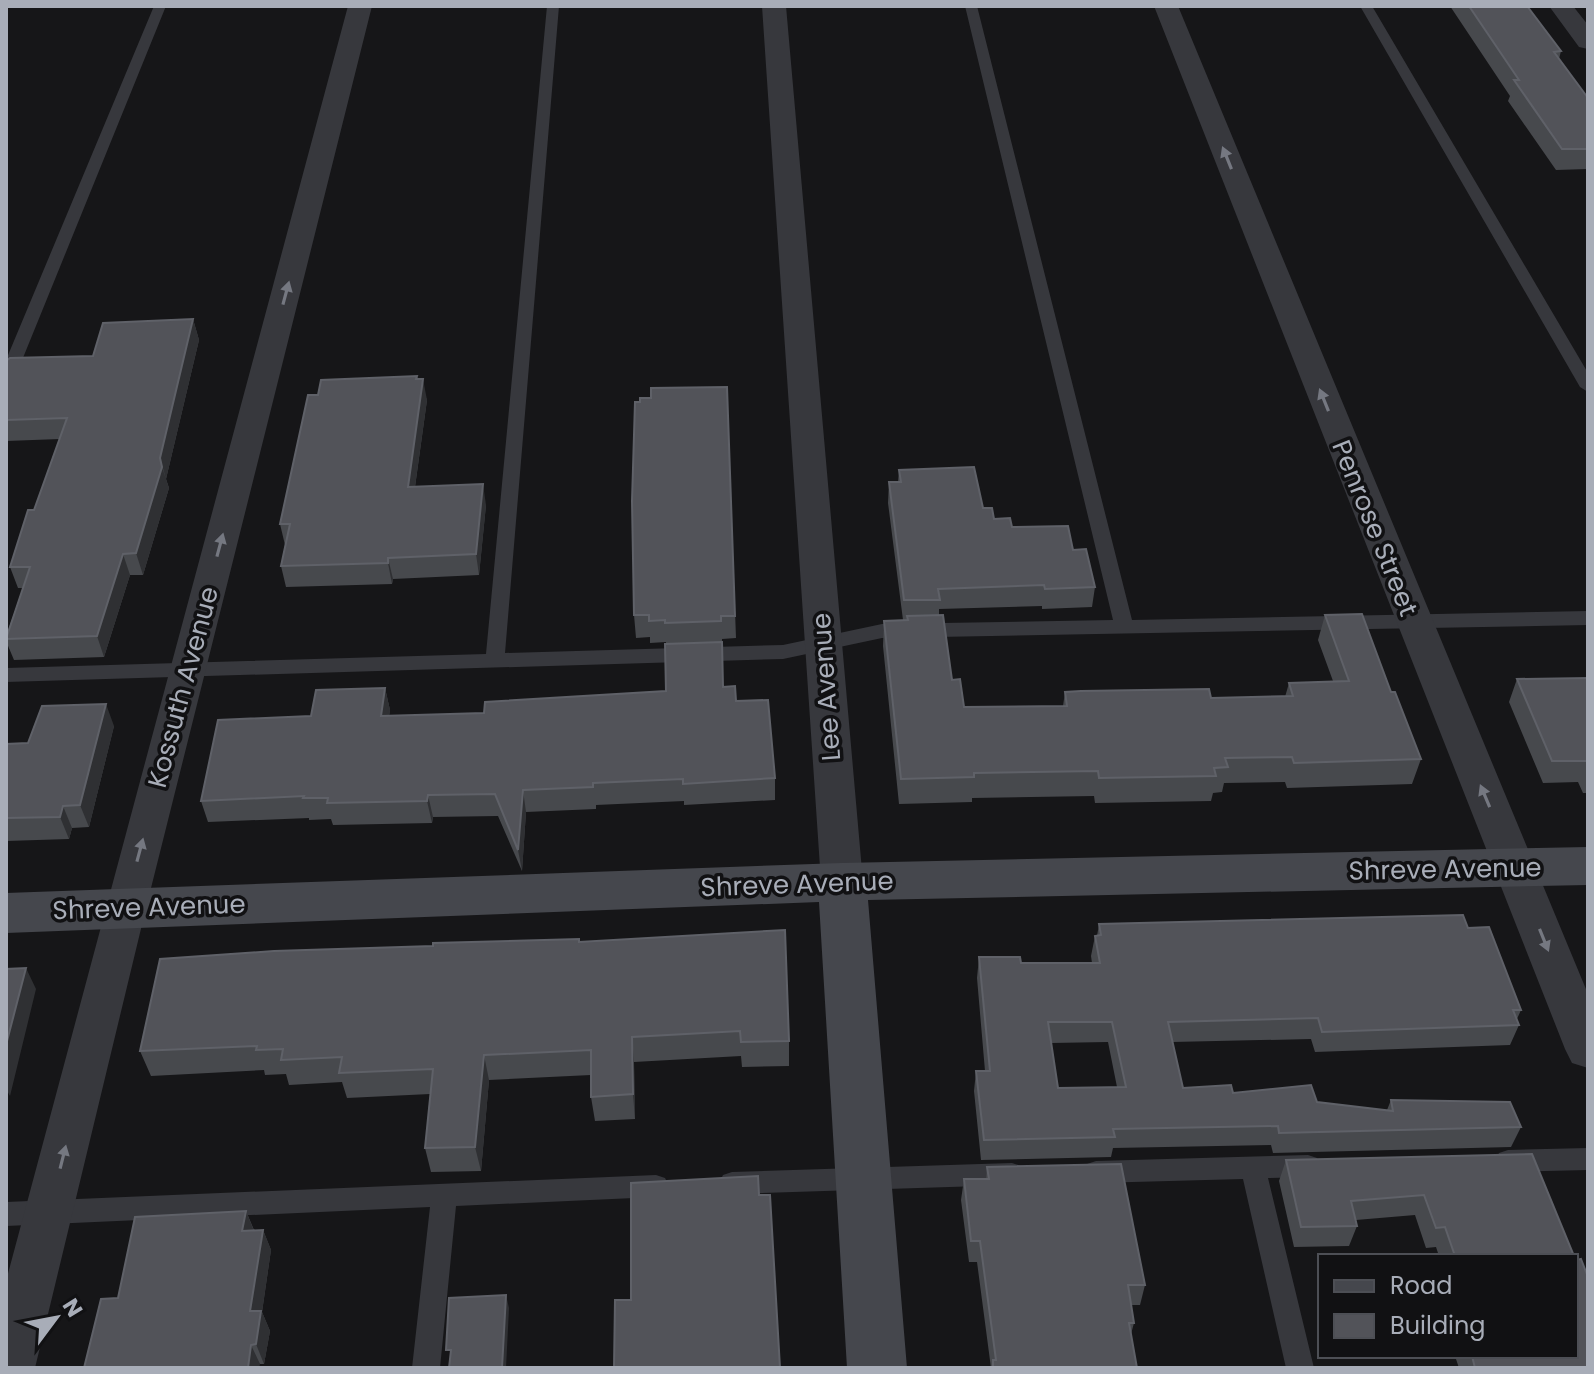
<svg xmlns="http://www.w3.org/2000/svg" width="1594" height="1374" font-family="Poppins,sans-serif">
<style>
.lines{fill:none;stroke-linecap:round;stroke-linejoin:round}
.lane{fill:#37383d;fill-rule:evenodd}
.street{fill:#37383d;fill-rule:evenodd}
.secondary{fill:#45474d;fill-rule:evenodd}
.wall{fill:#47494d;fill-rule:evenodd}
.shaded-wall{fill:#2f3033}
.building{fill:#525359;stroke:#5f6168;stroke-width:2;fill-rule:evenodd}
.oneway{fill:#757881}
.labels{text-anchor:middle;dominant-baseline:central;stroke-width:7;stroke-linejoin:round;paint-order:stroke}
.street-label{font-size:26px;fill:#a8adb8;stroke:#111113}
</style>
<rect width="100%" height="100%" fill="#161618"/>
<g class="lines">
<path class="lane" d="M154,6H166L14,380L6,385V360Z
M547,6H559L505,653L783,645L882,624L1113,620L965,6H977L1132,620L1588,611V625L882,638L783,659L6,682V668L486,654Z
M1360,6H1372L1588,373V392L1580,387Z
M1588,1148V1170L1508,1172L1499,1169L1495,1161L1499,1153L1508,1150Z
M1308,1155L1317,1158L1321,1166L1317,1174L1308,1177L1268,1178L1314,1368H1286L1243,1179L1096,1183L1087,1180L1083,1172L1087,1164L1096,1161Z
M1012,1163L1021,1166L1025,1174L1021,1182L1012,1185L732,1194L723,1191L719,1183L723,1175L732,1172Z
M656,1175L665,1178L669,1186L665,1194L656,1197L456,1206L440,1368H412L430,1207L6,1226V1202Z"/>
<path class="street" d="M348,6H372L146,908L35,1368H6V1281Z
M762,6H786L863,882L857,894L842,898L827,894L821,882Z
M1154,6H1178L1588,994V1068L1572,1063L1565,1049Z
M1549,6H1573L1588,25V49L1579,47Z"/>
<path class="secondary" d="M1588,847V885L868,900L907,1368H847L819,902L6,933V893L842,863Z"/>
</g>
<path class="wall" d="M1450,6H1527L1561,51L1559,59L1588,98V169L1556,170L1508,101L1510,96Z
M193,319L199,340L166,479L169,488L143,575H130L104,657L14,660L6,641V636L23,588H18L10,567L34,510L60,439L6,441V361L93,356Z
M417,376L427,400L415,487L486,505L479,575L393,579L392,584L286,587L281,566L285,545L280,524L318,395Z
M727,387L736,638L722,639L723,687L736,701L775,778V800L684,805V801L596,805V809L526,812L522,871L498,816L433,817L432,823L333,825L331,819L309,820V818L208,822L201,801L311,716L385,688L390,710L389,716L484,713L666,691V642L650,643V637L636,638L634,615L640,402L651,398Z
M899,470L983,508L994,519L1012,527L1073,550L1095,587L1092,607L1042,609V606L939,609V615L952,680L964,707L1063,706L1065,692L1211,698L1285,697L1289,683L1333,681L1318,640L1325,615L1391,692L1421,759L1412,784L1287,788L1285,782L1224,783L1222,792L1213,793L1211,801L1095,803L1094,796L972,798V802L899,804L883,646L884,621L903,620L888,503L889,482H898Z
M1588,678V793H1583L1578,782L1543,783L1509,702L1517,679Z
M114,726L89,827L72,828L69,839L6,841V744L28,743Z
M1099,924L1468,928L1521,1010L1517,1019L1519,1025L1510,1045L1315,1052L1311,1039L1172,1042L1183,1088L1317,1102L1387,1110L1391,1100L1521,1127L1511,1147L1273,1153L1271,1145L1113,1148L1111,1157L981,1160L974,1091L976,1071H985L977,978L979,957L1021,963H1092L1091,956L1095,936H1097ZM1108,1042L1117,1087L1058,1088L1051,1043Z
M579,942L789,1041V1066L742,1067L741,1056L634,1062L635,1119L595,1121L591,1097V1075L489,1080L481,1171L431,1172L425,1148L430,1094L347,1098L342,1082L289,1085L286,1074L265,1075L264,1070L151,1076L140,1051Z
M1532,1154L1574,1256H1439L1436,1247L1426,1248L1415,1215L1356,1220L1357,1226L1349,1246L1294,1247L1279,1181L1286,1160Z
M987,1167L1145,1285L1140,1305H1131L1134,1323L1131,1334L1137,1368H991L977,1262H969L961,1200L964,1179H986Z
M246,1211L254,1230H263L271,1250L262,1312L270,1331L264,1364H260L118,1298Z
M1455,1356H1576L1588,1368H1459Z"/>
<path class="shaded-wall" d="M193,319L199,340L166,479L160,458Z
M423,379L427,400L412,508L408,487Z
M162,467L169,488L143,575L136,553Z
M483,484L486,505L479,575L476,554Z
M123,554L130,575L104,657L97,636Z
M388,558L393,579L392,584L388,563Z
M385,688L390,710L386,738L381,716Z
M106,704L114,726L89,827L80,805Z
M523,790L526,812L522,871L518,850Z
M428,795L433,817L432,823L427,801Z
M63,806L72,828L69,839L60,817Z
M26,968L36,989L10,1096L6,1089V1045Z
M632,1037L634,1062L635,1119L633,1094Z
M484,1055L489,1080L481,1171L475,1147Z
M246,1211L254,1231H242Z
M263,1230L271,1250L262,1312L270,1331L264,1364L256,1344L250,1311Z
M506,1295L509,1308L506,1368H502Z
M251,1345L260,1364L259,1368H248Z"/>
<path class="building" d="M1469,6H1527L1561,51L1554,52L1588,98V149H1562L1514,80H1519Z
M193,319L160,458L162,467L136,553L123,554L97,636L6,639L30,567H10L28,510H34L67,418L6,420V361L10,358L93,356L103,323Z
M417,376L416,379H423L408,487L483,484L476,554L388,558V563L281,566L290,524H280L308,395H318L321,380Z
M727,387L735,616H721V621L665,623V620L649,621V615H634L632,501L635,402H640V398H651V388Z
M974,467L983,508H992L994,519L1010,518L1012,527L1068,526L1073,550L1086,549L1095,587L1045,589L1044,585L938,589L940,600H904L889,482H901L899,470Z
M1362,614L1391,692H1395L1421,759L1294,763L1292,757L1225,758L1228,767L1214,768L1216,776L1099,778L1098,771L974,773V777L901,779L884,621L908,620L907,616L943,615L952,680L960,679L964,707L1067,706L1065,692L1081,691L1209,689L1211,698L1293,696L1289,683L1349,681L1325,615Z
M722,642L723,687L735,686L736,701L768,700L775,778L683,784V779L593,783V787L523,790L518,850L495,794L428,795L427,801L327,803L328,798H303L304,796L201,801L218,720L311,716L316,690L385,688L381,716L484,713L485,702L666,691L665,644Z
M1588,678V761H1552L1517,679Z
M106,704L80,805L63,806L60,817L6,818V744L28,743L42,706Z
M1463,915L1468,928L1489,927L1521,1010H1513L1519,1025L1322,1032L1318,1018L1168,1022L1183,1088L1231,1085L1233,1093L1311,1085L1317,1102L1393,1111L1391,1100L1510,1102L1521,1127L1279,1133L1278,1126L1113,1129L1115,1137L984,1140L976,1071H990L979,957H1020L1021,963H1100L1095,936L1101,935L1099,924ZM1048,1022H1112L1126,1087L1058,1088Z
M785,930L789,1041L741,1042L740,1031L632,1037L633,1094L591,1097V1050L484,1055L475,1147L425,1148L433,1069L339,1073L342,1057L281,1060L283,1049L256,1050L257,1046L140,1051L160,959L274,951L433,946V943L579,939V942Z
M26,968L6,1045V969Z
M1532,1154L1574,1256H1455L1445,1227L1436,1228L1424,1195L1351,1201L1357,1226L1301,1227L1286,1160Z
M1121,1164L1145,1285H1128L1134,1323H1129L1137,1368H993V1360H996L980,1241H971L964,1179H989L987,1167Z
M758,1176L759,1195H770L780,1368H614L615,1300H631V1183Z
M246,1211L242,1231L263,1230L250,1311H261L256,1344L251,1345L248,1368H84L101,1299L118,1298L135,1217Z
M1581,1259L1588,1277V1368H1475L1472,1356H1576V1260Z
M506,1295L502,1368H449L451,1350H446L449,1298Z"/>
<defs><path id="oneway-solid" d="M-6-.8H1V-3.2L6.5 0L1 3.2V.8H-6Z" transform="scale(2)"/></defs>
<g class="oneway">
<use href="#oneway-solid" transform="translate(1227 158) rotate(-112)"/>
<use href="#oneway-solid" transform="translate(286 293) rotate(-75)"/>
<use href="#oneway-solid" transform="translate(1324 400) rotate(-112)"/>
<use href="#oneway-solid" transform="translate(220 545) rotate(-75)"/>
<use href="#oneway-solid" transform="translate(1485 796) rotate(-113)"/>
<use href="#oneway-solid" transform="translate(140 850) rotate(-75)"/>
<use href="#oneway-solid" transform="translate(1544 940) rotate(68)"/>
<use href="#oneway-solid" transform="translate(63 1157) rotate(-76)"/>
</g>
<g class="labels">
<g class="street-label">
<text transform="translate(1375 528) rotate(68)">Penrose Street</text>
<text transform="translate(183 687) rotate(-75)">Kossuth Avenue</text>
<text transform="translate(826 687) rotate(-94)">Lee Avenue</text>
<text transform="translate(1445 869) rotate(-1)">Shreve Avenue</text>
<text transform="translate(797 884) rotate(-2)">Shreve Avenue</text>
<text transform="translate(149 907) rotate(-2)">Shreve Avenue</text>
</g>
</g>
<rect width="1594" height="1374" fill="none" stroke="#a8adb8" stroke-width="16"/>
<rect x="1318" y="1254" width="260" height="104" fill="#111113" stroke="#4d4f55" stroke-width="2"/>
<rect x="1334" y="1280" width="40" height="12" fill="#45474d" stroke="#4d4f55" stroke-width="2"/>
<text x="1390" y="1294" font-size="24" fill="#a8adb8">Road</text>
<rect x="1334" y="1314" width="40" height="24" fill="#525359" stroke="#4d4f55" stroke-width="2"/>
<text x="1390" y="1334" font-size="24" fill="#a8adb8">Building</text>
<g transform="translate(56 1318) rotate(58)" stroke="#111113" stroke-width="6" paint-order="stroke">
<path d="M0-6L14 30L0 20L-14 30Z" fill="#a8adb8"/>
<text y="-12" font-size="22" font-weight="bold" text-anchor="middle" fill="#a8adb8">N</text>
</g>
</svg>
